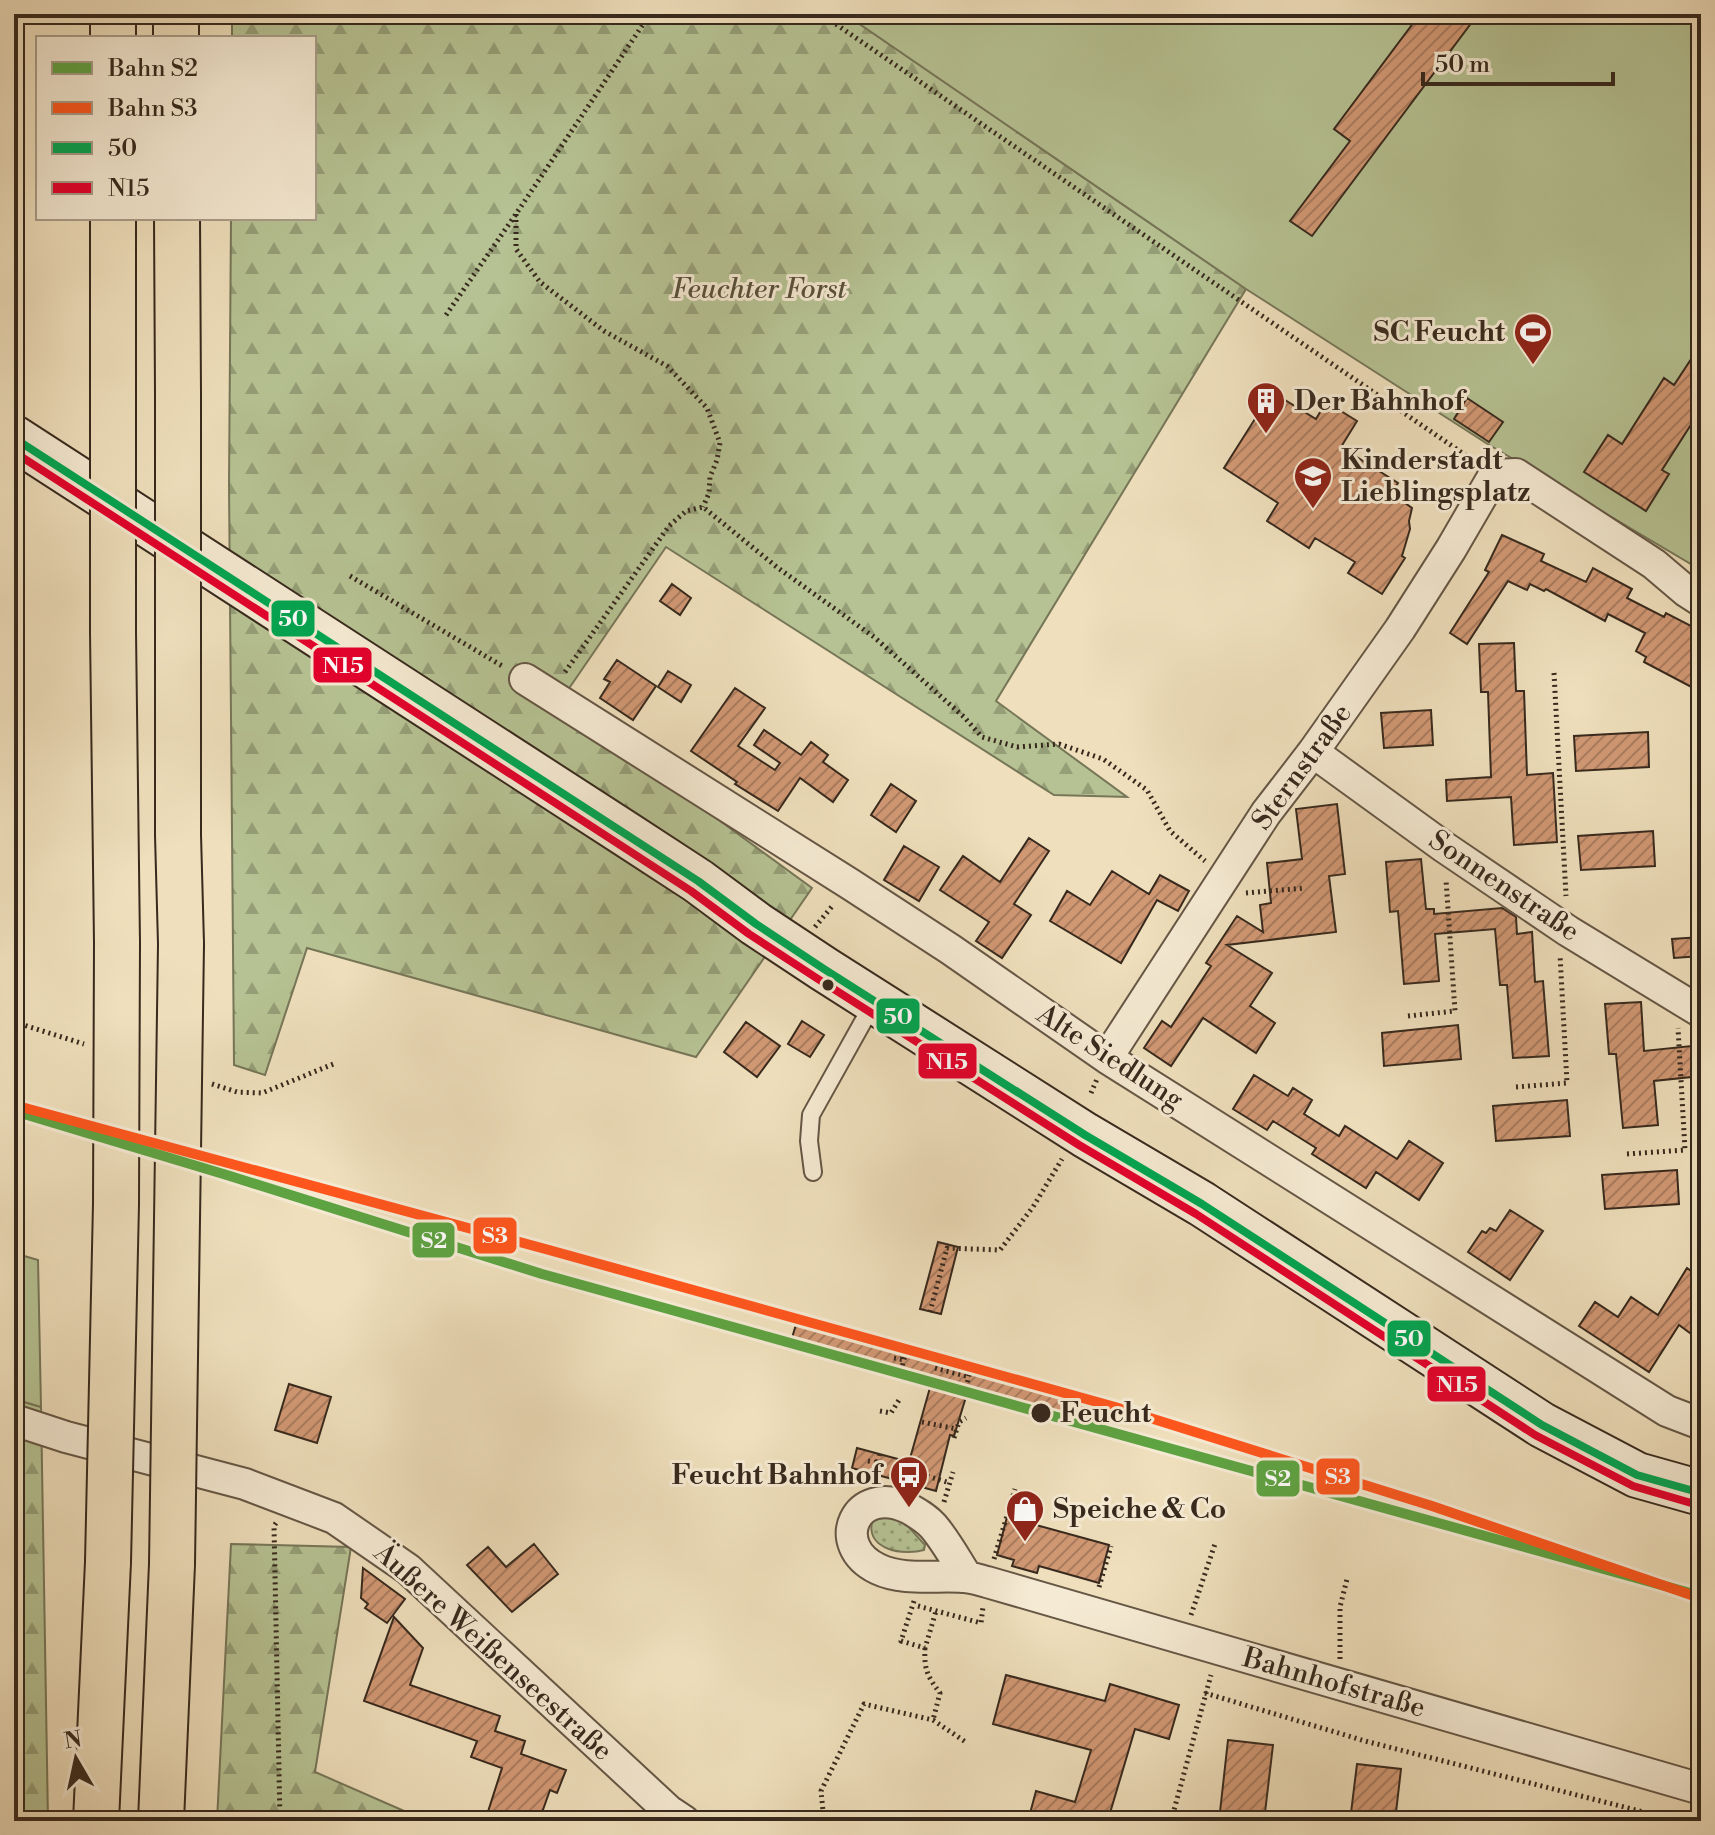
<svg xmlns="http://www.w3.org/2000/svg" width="1715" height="1835" font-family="'Libre Bodoni',serif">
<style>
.grass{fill:url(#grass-dots);stroke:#767658;stroke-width:2}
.forest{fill:url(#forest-firs);stroke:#767658;stroke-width:2}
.garden{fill:#b6c293;stroke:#767658;stroke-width:2}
.building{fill:url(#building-hatch);stroke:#37291d;stroke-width:2}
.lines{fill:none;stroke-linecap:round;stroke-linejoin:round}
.service-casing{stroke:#655645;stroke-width:20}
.minor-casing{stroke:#655645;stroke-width:34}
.secondary-casing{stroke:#37291d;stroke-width:48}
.motorway-casing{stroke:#37291d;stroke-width:48}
.path{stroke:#37291d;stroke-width:5;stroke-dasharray:2 4;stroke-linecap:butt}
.service{stroke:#f5ead3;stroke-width:16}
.minor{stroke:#f5ead3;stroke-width:30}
.secondary{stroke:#f5ead3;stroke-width:44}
.motorway{stroke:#efdfbc;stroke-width:44}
.motorway-bridge-casing{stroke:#37291d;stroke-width:48;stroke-linecap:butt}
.motorway-bridge{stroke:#efdfbc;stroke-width:44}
.bus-1-casing{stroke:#f5ead3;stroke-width:14}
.bus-2-casing{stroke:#f5ead3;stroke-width:14}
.bus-1{stroke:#00a651;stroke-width:8}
.bus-2{stroke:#e4002b;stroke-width:8}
.rail-1-casing{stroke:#f5ead3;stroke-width:16}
.rail-2-casing{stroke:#f5ead3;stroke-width:16}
.rail-1{stroke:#5ea342;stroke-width:10}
.rail-2{stroke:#ff561d;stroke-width:10}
.bus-dot{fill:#37291d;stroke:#f5ead3;stroke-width:3}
.labels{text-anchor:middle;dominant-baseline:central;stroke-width:6;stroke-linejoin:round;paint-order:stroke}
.park-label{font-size:28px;font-style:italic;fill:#574f3a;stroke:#f5ead3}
.poi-label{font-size:28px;font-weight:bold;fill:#37291d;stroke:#f5ead3;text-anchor:start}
.street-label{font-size:28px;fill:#37291d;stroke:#f5ead3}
.stop-label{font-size:28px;font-weight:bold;fill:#37291d;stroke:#f5ead3;text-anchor:start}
.line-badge{stroke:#f5ead3;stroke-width:3}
.badge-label{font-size:22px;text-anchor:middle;font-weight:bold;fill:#fff}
</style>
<defs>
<pattern id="grass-dots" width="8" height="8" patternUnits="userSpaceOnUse" patternTransform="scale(2)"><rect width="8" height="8" fill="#b6c293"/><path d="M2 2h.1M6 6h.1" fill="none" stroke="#959e77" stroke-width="1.8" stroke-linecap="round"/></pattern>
<pattern id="forest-firs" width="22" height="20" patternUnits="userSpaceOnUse" patternTransform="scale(2)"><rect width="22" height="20" fill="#b6c293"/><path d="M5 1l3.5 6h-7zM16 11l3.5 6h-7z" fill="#959e77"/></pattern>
<pattern id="building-hatch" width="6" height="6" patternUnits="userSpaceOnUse" patternTransform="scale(2)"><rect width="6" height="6" fill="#d19874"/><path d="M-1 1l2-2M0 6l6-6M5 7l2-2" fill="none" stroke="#aa7c5f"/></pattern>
</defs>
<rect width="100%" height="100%" fill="#efdfbc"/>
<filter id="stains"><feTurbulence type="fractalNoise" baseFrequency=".0025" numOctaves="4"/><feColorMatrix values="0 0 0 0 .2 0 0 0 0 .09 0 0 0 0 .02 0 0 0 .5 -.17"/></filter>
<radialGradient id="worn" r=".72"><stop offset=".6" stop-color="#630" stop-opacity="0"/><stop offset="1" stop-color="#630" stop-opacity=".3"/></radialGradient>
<path class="grass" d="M889,1514L905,1523L925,1545L924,1550C904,1556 866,1550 872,1522L877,1517Z"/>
<path class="forest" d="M232,14H845L1246,289L996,701L1127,797L1054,795L666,547L559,703L812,888L696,1057L307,948L265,1075L234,1065L229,485L231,218H314V38H232Z
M14,1399L41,1407L48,1821H14Z
M231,1544L351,1547L315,1772L427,1821H217Z"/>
<path class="garden" d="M845,14H1701V570L1486,443L1246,289Z
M14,1253L38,1260L41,1407L14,1399Z"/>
<path class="building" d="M1420,14H1478L1312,236L1290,221L1350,141L1334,129Z
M1701,344V409L1662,470L1669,474L1646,511L1584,472L1608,435L1622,444L1664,378L1674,385Z
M1272,392L1316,419L1326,402L1357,421L1341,447L1398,483L1391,493L1412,508L1409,521L1410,529L1402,556L1405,558L1382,594L1348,573L1355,562L1315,538L1309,548L1267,521L1278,503L1224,468Z
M1467,398L1503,422L1489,442L1454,419Z
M1502,535L1544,554L1541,561L1586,582L1593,568L1632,589L1627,598L1664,617L1666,613L1701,631V692L1644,662L1646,657L1636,651L1645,633L1608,614L1605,621L1546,589L1544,591L1530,584L1527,590L1508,581L1467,644L1450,633L1489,572L1485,570Z
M672,584L691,598L680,615L660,601Z
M1514,643L1516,691H1524L1527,775L1553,773L1557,842L1514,845L1511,797L1447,801L1446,780L1491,777L1488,692H1481L1479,644Z
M617,660L656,686L633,720L600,698L610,682L604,679Z
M668,671L691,685L681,702L658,687Z
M735,688L765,708L738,746L775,770L780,763L754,745L764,730L801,755L811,742L828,755L823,762L848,780L833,802L800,778L778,811L735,784L737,782L691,751Z
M1431,710L1433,745L1384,748L1381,713Z
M1648,732L1649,767L1576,771L1574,736Z
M891,784L916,801L896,832L871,815Z
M1337,804L1345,874L1329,876L1336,932L1227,945L1272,973L1250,1006L1275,1023L1256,1053L1203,1018L1171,1066L1144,1048L1162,1021L1171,1027L1211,966L1206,963L1237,916L1263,932L1260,905L1271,903L1267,863L1302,859L1296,809Z
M1653,831L1655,866L1581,870L1578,836Z
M1029,838L1049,851L1014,904L1031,915L1002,958L976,941L989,922L940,890L963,856L1000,882Z
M904,846L939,867L919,901L884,880Z
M1421,859L1426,909H1434V914L1502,908L1516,917L1517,934L1532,932L1535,982L1543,981L1549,1056L1513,1058L1507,985H1500L1495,929L1435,934L1439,981L1404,984L1398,911L1390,912L1386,862Z
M1112,871L1149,894L1160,875L1189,891L1178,911L1157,900L1121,963L1050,921L1067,891L1090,905Z
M1701,937V956L1674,958L1672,939Z
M1641,1002L1644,1051L1701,1045V1076L1654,1081L1658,1125L1623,1128L1616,1054H1609L1605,1004Z
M802,1021L824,1035L810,1057L788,1044Z
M746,1022L780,1046L757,1077L724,1052Z
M1458,1025L1461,1059L1384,1066L1382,1033Z
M1254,1075L1288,1096L1293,1088L1312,1100L1304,1114L1339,1136L1345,1126L1397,1159L1409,1141L1443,1163L1419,1200L1376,1172L1366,1188L1312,1154L1316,1148L1273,1121L1267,1130L1233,1109Z
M1567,1100L1570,1136L1496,1141L1493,1106Z
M1677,1170L1679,1204L1605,1209L1602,1175Z
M1510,1210L1543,1231L1510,1280L1468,1252L1482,1231L1486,1233L1490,1228L1496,1231Z
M938,1242L958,1247L941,1314L920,1309Z
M1687,1268L1701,1278V1325L1694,1336L1679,1325L1649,1372L1579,1326L1595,1302L1618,1317L1631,1297L1658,1315Z
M799,1314L1106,1400L1099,1423L969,1387L954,1436L950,1435L936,1491L852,1468L857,1448L909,1462L933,1377L792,1338Z
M289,1384L331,1397L317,1443L275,1430Z
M1007,1517L1109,1545L1099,1583L1039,1566L1037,1573L1012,1566L1014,1560L997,1555Z
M534,1544L558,1574L512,1612L467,1565L488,1547L506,1567Z
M363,1568L405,1599L387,1623L365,1608L368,1604L361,1598Z
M394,1617L423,1648L410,1685L500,1716L495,1731L525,1741L521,1754L566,1770L557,1793L550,1790L539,1821H485L502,1768L471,1757L477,1741L364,1701Z
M1006,1675L1105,1701L1110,1684L1179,1705L1169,1739L1135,1729L1110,1813L1120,1816L1119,1821H1028L1036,1791L1075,1802L1091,1750L993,1724Z
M1228,1740L1273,1745L1264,1821H1219Z
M1357,1764L1401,1769L1395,1821H1350Z"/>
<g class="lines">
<g class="service-casing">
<path id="service" d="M813,1172L809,1141L811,1115L874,1002"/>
</g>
<g class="minor-casing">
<path id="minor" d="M525,679L850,884L950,949L1107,1058L1667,1411L1701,1424
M1313,752L1444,847L1568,931L1701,1012
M1107,1058L1266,813L1313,752L1400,629L1451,549L1494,475L1516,474L1654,564L1687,592L1701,601
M14,1420L66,1437L245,1484L334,1518L408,1569L669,1811L684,1821
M967,1577C956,1560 946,1541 933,1526C926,1518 917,1513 908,1508C856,1483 828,1545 878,1569C903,1581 936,1575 963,1577C971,1577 979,1580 987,1582L1701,1789"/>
</g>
<g class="secondary-casing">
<path id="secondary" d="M14,438L629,836L698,881L756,924L824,969L1085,1135L1202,1204L1542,1425L1637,1475L1701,1493"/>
</g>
<g class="motorway-casing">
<path id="motorway" d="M176,14V38
M113,38V14
M177,218L178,394
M113,394V218
M178,631V835L181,944
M113,632L117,943
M96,1821L108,1562
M161,1821L172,1564"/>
</g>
<path class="path" d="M821,14L1474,461
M516,214V249L540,282L604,331L667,366L707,408L720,443L717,460L710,477L709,493L703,507
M446,315L516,214L650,14
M350,576L504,667
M565,672L669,526L686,511L703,507L778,568L874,637L964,717L982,737L1017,747L1059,744L1103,759L1147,790L1170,831L1205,861
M1554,673L1566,896
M1246,893L1305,888
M815,927L834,904
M1408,1016L1455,1011L1446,880
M14,1022L84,1044
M212,1084L237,1092L262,1093L336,1063
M1516,1087L1567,1083L1560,955
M1091,1093L1097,1079
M1627,1154L1685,1150L1678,1028
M930,1312L947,1248L1000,1250L1033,1207L1062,1159
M894,1358L905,1360
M935,1368L970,1377
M901,1371L908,1344
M966,1388L972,1363
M880,1411L891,1413L899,1400
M922,1422L957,1429
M954,1438L959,1422L966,1418
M868,1461L878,1463
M910,1471L950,1483
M873,1479L880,1452
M944,1502L953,1472
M276,1523L274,1526L280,1821
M994,1559L1015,1489
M1099,1587L1111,1546
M914,1601L901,1641L925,1648L936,1611
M918,1606L981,1623L983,1607
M1191,1615L1215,1544
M925,1648C924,1669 927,1676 940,1693L933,1720
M1340,1659V1607L1347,1579
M1205,1693L1365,1741L1679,1821
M824,1821L821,1791L864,1704L933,1720L967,1743
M1171,1821L1211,1675"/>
<use href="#service" class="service"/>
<use href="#minor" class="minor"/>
<use href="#secondary" class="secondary"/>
<use href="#motorway" class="motorway"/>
<g class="motorway-bridge-casing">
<path id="motorway-bridge" d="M113,394V632
M178,394V631
M108,1562L116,1204L117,943
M172,1564L181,944"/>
</g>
<use href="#motorway-bridge" class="motorway-bridge"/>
<g class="bus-1-casing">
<path id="bus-1" d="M14,438L698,881L756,924L824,969L1085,1135L1202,1204L1542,1425L1637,1475L1701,1493"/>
</g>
<g class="bus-2-casing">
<path id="bus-2" d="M14,452L691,891L749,934L818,979L1079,1145L1196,1214L1535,1435L1633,1486L1698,1505"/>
</g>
<use href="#bus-1" class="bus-1"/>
<use href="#bus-2" class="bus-2"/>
<g class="rail-1-casing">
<path id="rail-1" d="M14,1111L230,1176L542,1274L1701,1596"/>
</g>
<g class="rail-2-casing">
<path id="rail-2" d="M14,1105L549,1250L1115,1407L1432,1506L1697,1597"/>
</g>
<use href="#rail-1" class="rail-1"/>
<use href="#rail-2" class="rail-2"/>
</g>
<defs>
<g id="stadium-pin" transform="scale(2)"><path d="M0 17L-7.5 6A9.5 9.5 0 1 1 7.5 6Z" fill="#8f2418" stroke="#f5ead3"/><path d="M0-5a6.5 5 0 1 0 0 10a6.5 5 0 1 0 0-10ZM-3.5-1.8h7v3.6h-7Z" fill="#fff"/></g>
<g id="building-pin" transform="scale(2)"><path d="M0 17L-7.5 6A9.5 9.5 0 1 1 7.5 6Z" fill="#8f2418" stroke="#f5ead3"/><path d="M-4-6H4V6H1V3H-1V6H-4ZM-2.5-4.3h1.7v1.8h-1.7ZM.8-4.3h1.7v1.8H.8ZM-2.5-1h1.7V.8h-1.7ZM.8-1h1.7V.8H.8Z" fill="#fff"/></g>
<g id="school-pin" transform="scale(2)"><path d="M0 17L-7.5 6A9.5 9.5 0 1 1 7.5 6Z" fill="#8f2418" stroke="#f5ead3"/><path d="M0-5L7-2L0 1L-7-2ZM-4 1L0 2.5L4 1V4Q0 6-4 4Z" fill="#fff"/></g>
<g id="bus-pin" transform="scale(2)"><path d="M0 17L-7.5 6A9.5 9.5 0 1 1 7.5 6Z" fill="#8f2418" stroke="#f5ead3"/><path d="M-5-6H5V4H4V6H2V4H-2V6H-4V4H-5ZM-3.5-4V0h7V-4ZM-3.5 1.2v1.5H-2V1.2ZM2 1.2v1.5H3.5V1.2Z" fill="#fff"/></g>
<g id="shop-pin" transform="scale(2)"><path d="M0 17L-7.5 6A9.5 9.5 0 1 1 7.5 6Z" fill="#8f2418" stroke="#f5ead3"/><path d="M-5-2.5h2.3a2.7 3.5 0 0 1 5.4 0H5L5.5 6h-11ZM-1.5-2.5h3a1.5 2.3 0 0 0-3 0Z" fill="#fff"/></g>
</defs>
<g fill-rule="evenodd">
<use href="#stadium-pin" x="1533" y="332"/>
<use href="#building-pin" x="1266" y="401"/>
<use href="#school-pin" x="1313" y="476"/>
<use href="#bus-pin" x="909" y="1475"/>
<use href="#shop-pin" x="1025" y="1509"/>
</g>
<g class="bus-dot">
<circle cx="828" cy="985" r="7"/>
<circle cx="1041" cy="1413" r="11"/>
</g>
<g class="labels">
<g class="park-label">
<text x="759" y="289">Feuchter Forst</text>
</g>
<g class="poi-label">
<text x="1505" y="332" text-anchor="end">SC Feucht</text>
<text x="1294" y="401">Der Bahnhof</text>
<text x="1341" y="460">Kinderstadt<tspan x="1341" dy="32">Lieblingsplatz</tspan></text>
<text x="881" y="1475" text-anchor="end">Feucht Bahnhof</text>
<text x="1053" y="1509">Speiche &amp; Co</text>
</g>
<g class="street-label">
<text transform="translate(1302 767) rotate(-54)">Sternstraße</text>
<text transform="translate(1504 886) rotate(34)">Sonnenstraße</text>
<text transform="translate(1110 1057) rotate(33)">Alte Siedlung</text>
<text transform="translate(493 1652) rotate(42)">Äußere Weißenseestraße</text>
<text transform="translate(1334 1683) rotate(16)">Bahnhofstraße</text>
</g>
<g class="stop-label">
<text x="1060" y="1413">Feucht</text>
</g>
</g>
<g class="line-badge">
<rect x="270" y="599" width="46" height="39" rx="8" fill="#00a651"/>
<rect x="312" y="646" width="61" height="38" rx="8" fill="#e4002b"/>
<rect x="875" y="997" width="46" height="38" rx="8" fill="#00a651"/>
<rect x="917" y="1042" width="61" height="38" rx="8" fill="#e4002b"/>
<rect x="472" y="1216" width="46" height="39" rx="8" fill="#ff561d"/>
<rect x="411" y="1221" width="45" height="38" rx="8" fill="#5ea342"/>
<rect x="1386" y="1319" width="46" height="39" rx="8" fill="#00a651"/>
<rect x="1426" y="1365" width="61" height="38" rx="8" fill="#e4002b"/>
<rect x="1315" y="1457" width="46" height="39" rx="8" fill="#ff561d"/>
<rect x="1255" y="1459" width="46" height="39" rx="8" fill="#5ea342"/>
</g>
<g class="badge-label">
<text x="293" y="626">50</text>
<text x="343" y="673">N15</text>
<text x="898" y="1024">50</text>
<text x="947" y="1069">N15</text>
<text x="495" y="1243">S3</text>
<text x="434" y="1248">S2</text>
<text x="1409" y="1346">50</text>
<text x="1457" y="1392">N15</text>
<text x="1338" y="1484">S3</text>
<text x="1278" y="1486">S2</text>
</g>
<rect width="1715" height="1835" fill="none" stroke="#efdfbc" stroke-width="48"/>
<rect x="16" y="16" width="1683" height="1803" fill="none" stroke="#37291d" stroke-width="4"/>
<rect x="24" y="24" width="1667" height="1787" fill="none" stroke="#37291d" stroke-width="2"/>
<rect x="36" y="36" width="280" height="184" fill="#f5ead3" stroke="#a99d8a" stroke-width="2"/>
<rect x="52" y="62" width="40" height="12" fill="#5ea342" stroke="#a99d8a" stroke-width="2"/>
<text x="108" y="76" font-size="24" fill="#37291d">Bahn S2</text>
<rect x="52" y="102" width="40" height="12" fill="#ff561d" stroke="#a99d8a" stroke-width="2"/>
<text x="108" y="116" font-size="24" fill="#37291d">Bahn S3</text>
<rect x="52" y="142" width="40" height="12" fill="#00a651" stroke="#a99d8a" stroke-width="2"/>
<text x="108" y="156" font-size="24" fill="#37291d">50</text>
<rect x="52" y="182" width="40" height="12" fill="#e4002b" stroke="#a99d8a" stroke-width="2"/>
<text x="108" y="196" font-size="24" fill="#37291d">N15</text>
<g transform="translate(76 1759) rotate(351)" stroke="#f5ead3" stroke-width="6" paint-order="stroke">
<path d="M0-6L14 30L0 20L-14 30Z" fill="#37291d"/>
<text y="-12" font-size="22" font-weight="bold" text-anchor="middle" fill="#37291d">N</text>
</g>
<path d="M1423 72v12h190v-12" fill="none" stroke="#37291d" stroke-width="4"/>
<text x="1435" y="72" font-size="24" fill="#37291d" stroke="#f5ead3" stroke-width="6" paint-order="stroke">50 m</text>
<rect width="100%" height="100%" filter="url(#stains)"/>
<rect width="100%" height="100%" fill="url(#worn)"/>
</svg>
